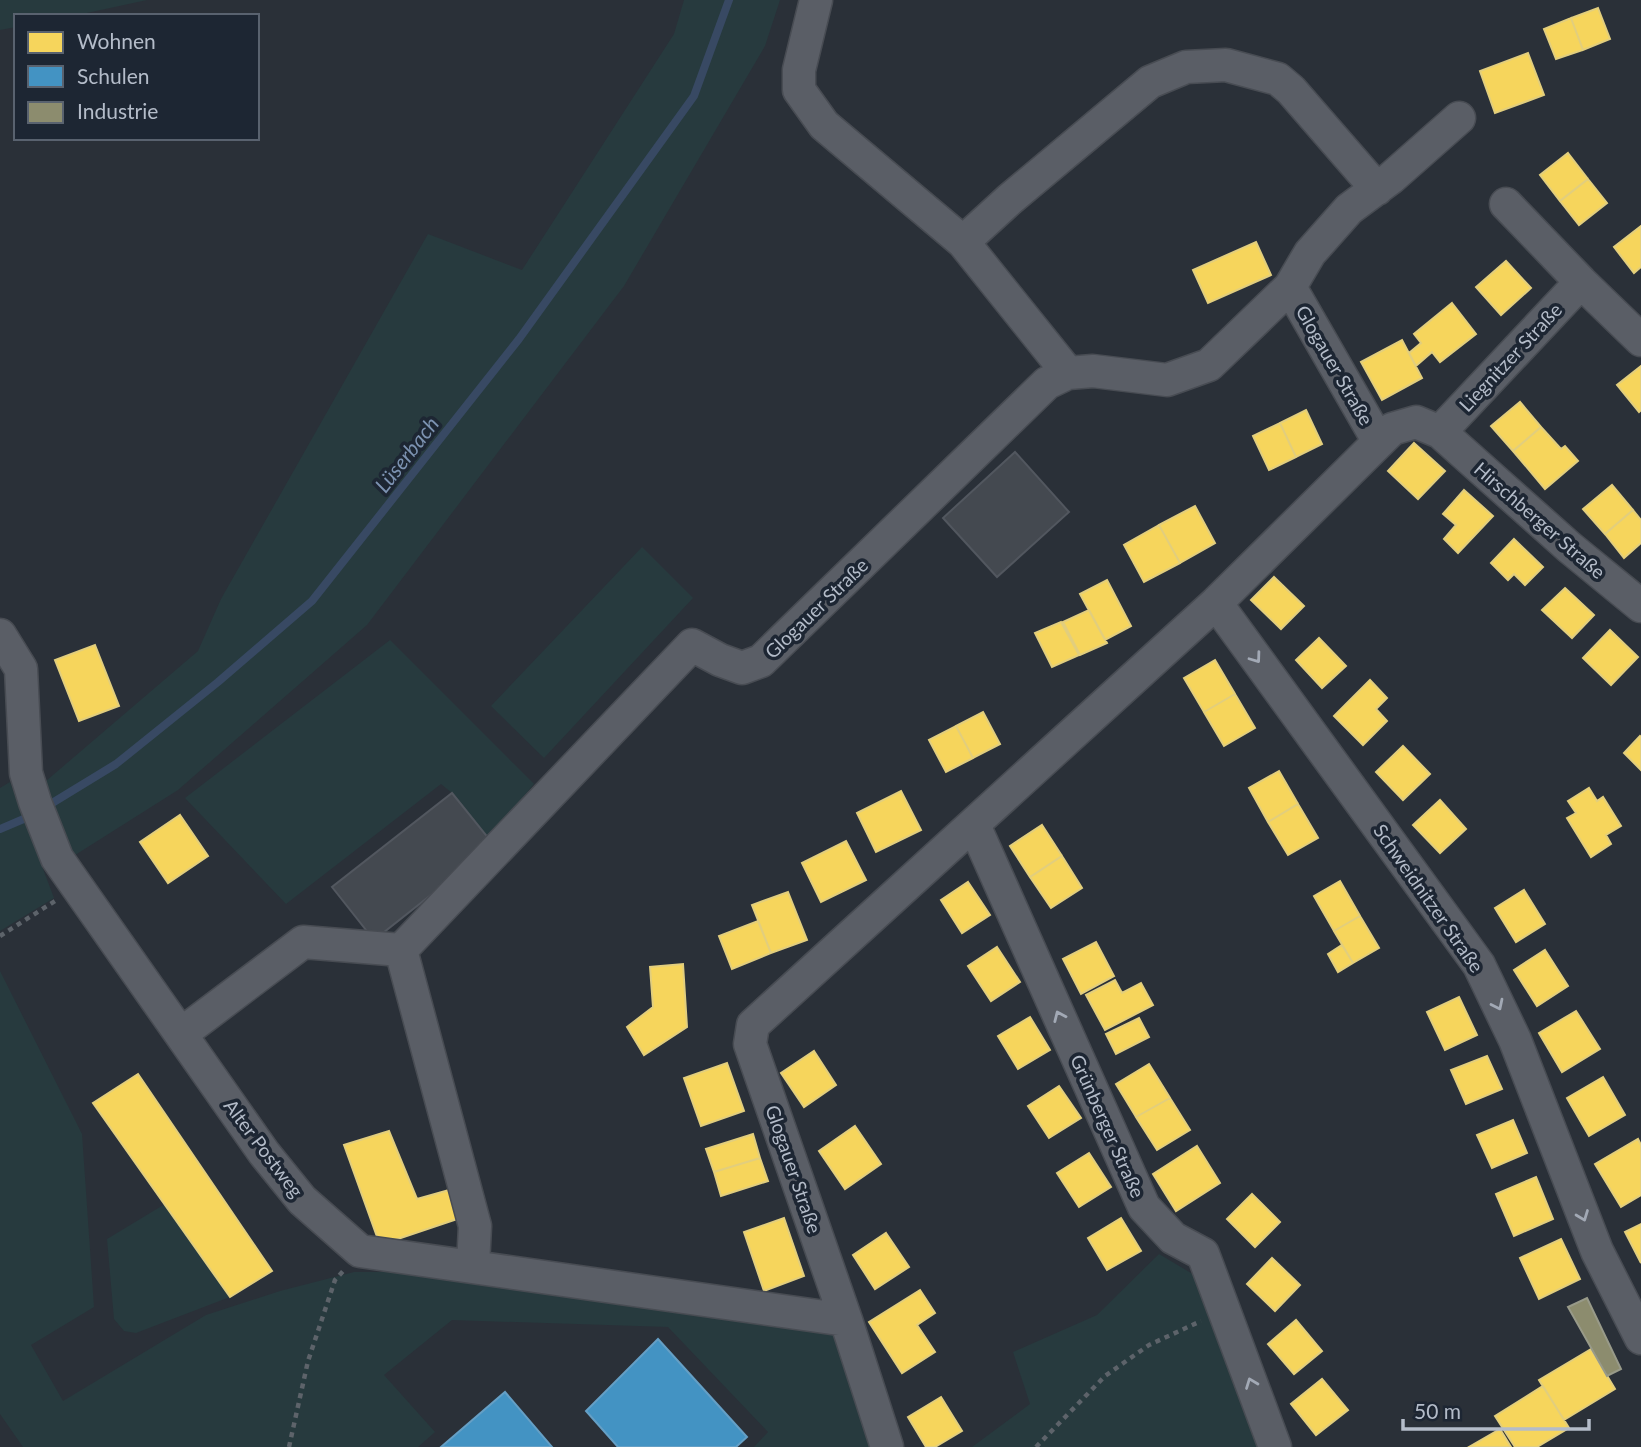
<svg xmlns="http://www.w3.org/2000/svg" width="1641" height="1447" font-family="Lato,sans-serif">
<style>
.green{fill:#273a3e}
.homes{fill:#f6d55c;stroke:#e2ce7d;stroke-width:2}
.schools{fill:#4393c3;stroke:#659fc5;stroke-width:2}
.industry{fill:#8c8c6e;stroke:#989a89;stroke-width:2}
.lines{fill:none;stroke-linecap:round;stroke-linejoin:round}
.stream{stroke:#384963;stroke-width:8}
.building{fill:#444950;stroke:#52575f;stroke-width:2}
.minor-casing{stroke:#484c53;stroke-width:35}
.path{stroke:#5d636a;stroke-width:4.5;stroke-dasharray:5 5;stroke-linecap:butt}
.minor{stroke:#5a5e66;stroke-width:32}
.oneway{stroke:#a2a9b5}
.labels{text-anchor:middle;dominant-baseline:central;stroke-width:7;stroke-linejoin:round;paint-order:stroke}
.street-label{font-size:19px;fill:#b4bcc9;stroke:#1d2633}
.water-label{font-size:21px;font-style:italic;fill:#7c92b1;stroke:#1d2633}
</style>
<rect width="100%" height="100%" fill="#2a3038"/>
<path class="green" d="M0,0H147L73,16H16V27L0,30Z
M684,0H780L765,46L624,286L367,625L178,790L72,857L46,781L198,651L221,599L428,234L522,270L674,34Z
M642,547L693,598L544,758L491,706Z
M390,640L534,784L489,839L452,793L441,784L286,904L185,798Z
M10,782L54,898L0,931V788Z
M0,971L82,1134L94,1307L31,1345L63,1401L206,1315L280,1291L354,1272H459L798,1322L839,1336L874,1447H754L768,1432L668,1327L452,1320L384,1375L435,1432L418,1447H23L0,1414Z
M165,1204L230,1297L136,1333L124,1331L114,1319L107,1239Z
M1159,1254L1201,1279L1259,1447H972L1030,1404L1013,1352L1097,1315Z"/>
<path class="homes" d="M1598,8L1610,39L1583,50L1571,18Z
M1571,18L1583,50L1556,59L1544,29Z
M1528,53L1544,95L1495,113L1480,71Z
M1568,153L1588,179L1560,201L1540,175Z
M1588,179L1607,203L1579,225L1560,201Z
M1641,226V267L1634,273L1614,247Z
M1256,242L1271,275L1208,303L1193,270Z
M1506,261L1531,288L1501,315L1476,287Z
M1452,303L1476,334L1440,362L1432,352L1416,366L1409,353L1421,343L1414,334Z
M1402,340L1422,378L1382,400L1361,362Z
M1641,366V410L1639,412L1617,385Z
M1520,402L1541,427L1513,451L1491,426Z
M1306,410L1322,444L1296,457L1280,423Z
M1280,423L1296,457L1269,470L1253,436Z
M1541,427L1561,449L1565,446L1578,461L1545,489L1513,451Z
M1414,443L1445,471L1418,499L1388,471Z
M1612,485L1633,510L1605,534L1583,509Z
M1464,490L1493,516L1458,553L1444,539L1456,525L1443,514Z
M1195,506L1215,543L1180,563L1159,525Z
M1633,510L1641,520V543L1624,558L1605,534Z
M1159,525L1180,563L1144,582L1124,545Z
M1514,539L1543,567L1525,585L1514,574L1508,580L1491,563Z
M1274,577L1304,606L1281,629L1251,600Z
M1107,580L1131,626L1105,640L1080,594Z
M1565,588L1594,615L1572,638L1542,610Z
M1089,610L1107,643L1080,655L1063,622Z
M1061,622L1079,655L1052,667L1035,633Z
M1610,630L1638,657L1611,685L1583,658Z
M1319,638L1346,666L1322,688L1296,660Z
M95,645L119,706L79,721L55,660Z
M1215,660L1235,694L1204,712L1184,678Z
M1370,680L1387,698L1376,709L1387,721L1363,745L1334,716Z
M1235,694L1255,728L1224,746L1204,712Z
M983,712L1000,744L973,758L956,726Z
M956,726L973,758L946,772L929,740Z
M1640,736L1641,737V770L1624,753Z
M1403,746L1430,774L1403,800L1376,772Z
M1279,771L1298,804L1268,822L1249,788Z
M1589,788L1597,801L1603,797L1621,826L1606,835L1611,844L1591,857L1567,818L1576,813L1568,801Z
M901,791L921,830L876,852L857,813Z
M1440,800L1466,829L1440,853L1413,825Z
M1298,804L1318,838L1288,855L1268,822Z
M180,815L208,856L168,883L140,842Z
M1042,825L1062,856L1030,877L1010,846Z
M846,841L866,880L821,902L802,863Z
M1062,856L1082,888L1051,908L1030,877Z
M1340,881L1360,916L1334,931L1314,896Z
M968,882L990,915L962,933L941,900Z
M1524,890L1545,924L1516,942L1495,908Z
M788,892L807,940L771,953L752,905Z
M1360,916L1379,948L1353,963L1334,931Z
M758,921L771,953L732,969L719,936Z
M1096,942L1114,976L1081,994L1063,959Z
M1342,945L1353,963L1338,972L1328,954Z
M997,947L1020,982L991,1001L968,966Z
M1545,950L1568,986L1537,1006L1514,970Z
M683,964L687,1027L644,1055L627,1027L653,1007L650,967Z
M1115,980L1122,993L1141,983L1153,1005L1105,1030L1086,995Z
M1459,997L1477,1035L1445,1050L1427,1012Z
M1576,1011L1600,1049L1562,1072L1539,1033Z
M1030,1017L1050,1050L1018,1069L998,1036Z
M1139,1018L1149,1037L1116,1054L1106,1034Z
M814,1051L836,1085L804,1107L781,1073Z
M1487,1056L1502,1089L1466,1104L1451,1070Z
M727,1063L744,1111L701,1126L684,1078Z
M1149,1064L1170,1098L1136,1117L1116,1084Z
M138,1074L272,1271L230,1297L93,1103Z
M1603,1077L1625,1115L1589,1136L1567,1098Z
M1059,1086L1081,1118L1049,1138L1028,1106Z
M1170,1098L1190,1130L1157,1150L1136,1117Z
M1513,1120L1527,1153L1492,1168L1477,1135Z
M855,1126L881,1164L845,1189L819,1151Z
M389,1131L417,1199L449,1190L457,1219L380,1245L344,1145Z
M753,1134L760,1158L714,1172L706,1149Z
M1638,1139L1641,1145V1195L1621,1207L1595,1164Z
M1197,1146L1220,1183L1176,1211L1153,1174Z
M1089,1153L1111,1187L1079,1207L1057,1173Z
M760,1158L768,1181L721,1196L714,1172Z
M1536,1177L1553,1219L1514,1236L1496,1194Z
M1252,1194L1280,1222L1255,1247L1227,1219Z
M784,1218L804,1276L764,1291L744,1232Z
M1121,1218L1141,1251L1107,1270L1088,1238Z
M1641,1224V1263L1625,1232Z
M886,1233L909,1267L875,1289L853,1255Z
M1561,1239L1580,1279L1539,1299L1520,1258Z
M1272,1258L1300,1285L1275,1311L1247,1284Z
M920,1290L935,1313L917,1325L935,1352L902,1373L869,1322Z
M1296,1320L1322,1351L1294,1374L1268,1344Z
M1591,1349L1615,1389L1564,1420L1539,1380Z
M1322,1379L1348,1410L1316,1435L1291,1404Z
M1543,1386L1569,1428L1537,1447H1515L1495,1416Z
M941,1397L962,1431L935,1447H926L908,1417Z
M1500,1429L1511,1447H1469Z"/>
<path class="schools" d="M658,1339L747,1437L736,1447H618L586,1411Z
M505,1392L552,1447H441Z"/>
<path class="industry" d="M1587,1298L1621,1369L1607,1376L1568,1307Z"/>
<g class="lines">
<path class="stream" d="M44,808L116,764L218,682L312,601L519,339L694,96L729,0
M0,829L33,815"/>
</g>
<path class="building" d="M1015,452L1069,512L997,577L943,518Z
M452,793L494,845L374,940L332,887Z"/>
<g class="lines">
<g class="minor-casing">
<path id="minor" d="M816,0L799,70V90L824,125L963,242L1068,373
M1506,204L1581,282L1641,340
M963,242L1010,199L1150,82L1186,67L1226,65L1278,79L1291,90L1377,189
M1290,287L1310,253L1349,209L1391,178L1459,118
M1440,432L1581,282
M1216,603L1479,965L1515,1040L1597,1251L1641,1338
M0,635L21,669L26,773L35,802L57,858L264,1153L302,1200L360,1251L846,1320
M974,825L1144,1207L1173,1238L1203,1254L1275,1447
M401,950L475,1226L473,1265
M181,1034L303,942L401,950L692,645L720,660L742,668L761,661L1047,383L1068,373L1093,371L1167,380L1209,365L1290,287L1379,442
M887,1447L846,1320L750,1044L753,1025L1216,603L1392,429L1416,422L1440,432L1569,547L1641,606"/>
</g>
<path class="path" d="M0,936L55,901
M289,1447L308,1361L335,1280L344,1270
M1036,1447L1105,1376L1149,1345L1201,1321"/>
<use href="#minor" class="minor"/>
</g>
<defs><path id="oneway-chevron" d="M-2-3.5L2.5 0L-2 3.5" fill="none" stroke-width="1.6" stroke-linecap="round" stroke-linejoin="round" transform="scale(1.75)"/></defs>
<g class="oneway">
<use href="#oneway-chevron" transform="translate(1256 658) rotate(54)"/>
<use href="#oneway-chevron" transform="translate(1498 1005) rotate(64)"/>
<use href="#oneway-chevron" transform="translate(1059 1016) rotate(-114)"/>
<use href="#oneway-chevron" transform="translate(1583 1216) rotate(69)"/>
<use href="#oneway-chevron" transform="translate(1251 1383) rotate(-111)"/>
</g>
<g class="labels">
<g class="street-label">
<text transform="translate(1510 357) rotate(-47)">Liegnitzer Straße</text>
<text transform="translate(1335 365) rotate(60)">Glogauer Straße</text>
<text transform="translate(1540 520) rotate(41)">Hirschberger Straße</text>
<text transform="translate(816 608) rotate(-44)">Glogauer Straße</text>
<text transform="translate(1429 898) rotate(55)">Schweidnitzer Straße</text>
<text transform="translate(1108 1126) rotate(66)">Grünberger Straße</text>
<text transform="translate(264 1148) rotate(53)">Alter Postweg</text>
<text transform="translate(794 1169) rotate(71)">Glogauer Straße</text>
</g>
<g class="water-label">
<text transform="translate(406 454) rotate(-52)">Lüserbach</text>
</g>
</g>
<rect x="14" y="14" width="245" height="126" fill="#1d2633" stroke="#59626f" stroke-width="2"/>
<rect x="28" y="32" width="35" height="21" fill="#f6d55c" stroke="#59626f" stroke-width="2"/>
<text x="77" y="49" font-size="21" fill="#b4bcc9">Wohnen</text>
<rect x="28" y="66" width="35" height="21" fill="#4393c3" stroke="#59626f" stroke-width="2"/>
<text x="77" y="84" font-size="21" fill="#b4bcc9">Schulen</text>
<rect x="28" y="102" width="35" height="21" fill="#8c8c6e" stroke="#59626f" stroke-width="2"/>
<text x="77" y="119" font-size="21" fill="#b4bcc9">Industrie</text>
<path d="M1403 1419v10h186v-10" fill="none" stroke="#b4bcc9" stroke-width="3.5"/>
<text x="1414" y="1419" font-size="21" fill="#b4bcc9" stroke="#1d2633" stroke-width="5" paint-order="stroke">50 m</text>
</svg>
